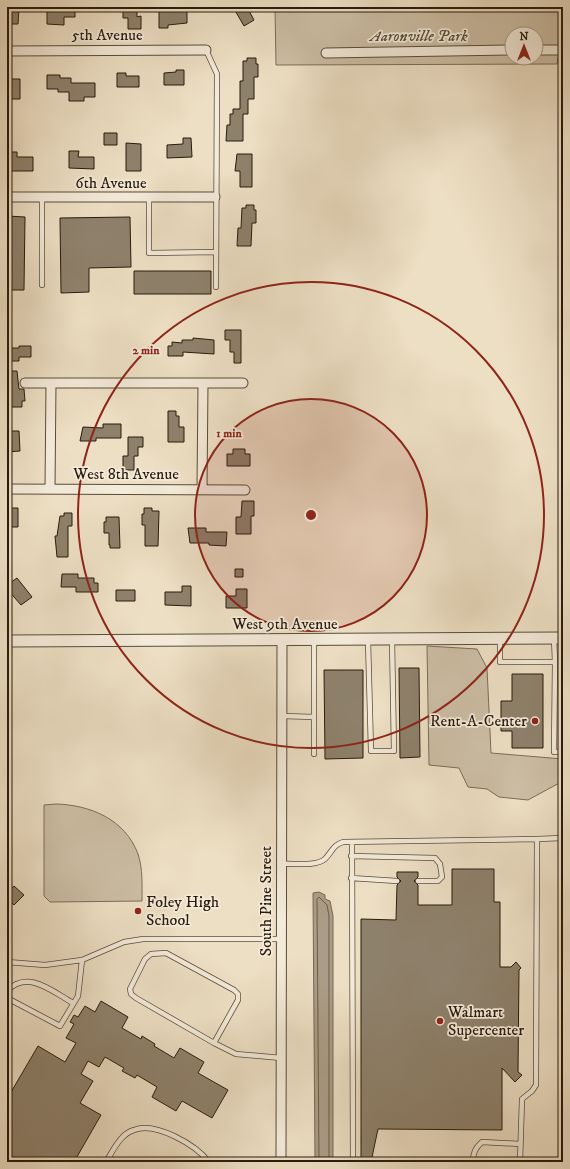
<svg xmlns="http://www.w3.org/2000/svg" width="570" height="1169" font-family="'IM FELL DW Pica',serif">
<style>
.green{fill:#ccbea5;stroke:#7a6c59;fill-rule:evenodd}
.water{fill:#aa9c86;stroke:#766856}
.lines{fill:none;stroke-linecap:round;stroke-linejoin:round}
.shore{stroke:#695c4a;stroke-width:1}
.building{fill:#8e816c;stroke:#281b0d}
.service-casing{stroke:#594c3b;stroke-width:6}
.minor-casing{stroke:#594c3b;stroke-width:11}
.tertiary-casing{stroke:#594c3b;stroke-width:13}
.service{stroke:#f3ead9;stroke-width:4.5}
.minor{stroke:#f3ead9;stroke-width:9}
.tertiary{stroke:#f3ead9;stroke-width:11}
.ring{fill:none;stroke:#8f2418;stroke-width:2}
.poi-dot{fill:#8f2418;stroke:#f3ead9;stroke-width:1.5}
.labels{text-anchor:middle;dominant-baseline:central;stroke-width:3.5;stroke-linejoin:round;paint-order:stroke}
.street-label{font-size:16px;fill:#281b0d;stroke:#f3ead9}
.park-label{font-size:16px;font-style:italic;fill:#594c3b;stroke:#f3ead9}
.poi-label{font-size:16px;fill:#281b0d;stroke:#f3ead9;text-anchor:start}
.centre{fill:#8f2418;stroke:#f3ead9;stroke-width:2}
.ring-label{font-size:12px;text-anchor:middle;font-weight:bold;fill:#8f2418;stroke:#f3ead9;stroke-width:3.5;stroke-linejoin:round;paint-order:stroke}
</style>
<rect width="100%" height="100%" fill="#eddfc4"/>
<filter id="stains"><feTurbulence type="fractalNoise" baseFrequency=".005" numOctaves="4"/><feColorMatrix values="0 0 0 0 .2 0 0 0 0 .09 0 0 0 0 .02 0 0 0 .5 -.17"/></filter>
<radialGradient id="worn" r=".72"><stop offset=".6" stop-color="#630" stop-opacity="0"/><stop offset="1" stop-color="#630" stop-opacity=".3"/></radialGradient>
<path class="green" d="M275,7H563V29L557,64L276,65ZM512,34H536V58H512Z
M427,646L477,649L487,668L491,753L563,759V781L528,800L499,797L487,789L468,787L459,768L429,765Z
M56,804C90,805 125,819 138,854C143,869 142,886 142,901L50,902L44,896V805Z
M7,805L11,831L7,883Z"/>
<path class="water" d="M319,892L325,895V899L330,901L333,916V1162H315L313,893Z"/>
<g class="lines">
<path class="shore" d="M319,1162L317,899L319,897L327,905L329,916V1162"/>
</g>
<path class="building" d="M7,7H19L18,24H7Z
M123,7H137V17L141,16V29H128V18H123Z
M233,7H247L254,20L244,26Z
M75,9V17H64V25L47,24V10Z
M159,9H187V23L168,25V28H159Z
M247,58H256V64H258V77H254V99H248V114H243V141H226L227,125H230V114H233V109H240V81H243V61H247Z
M176,70H184V85H164V73L176,72Z
M117,73H126V76H139V87H117Z
M47,75H60V78H71V83H95V97H84V101H69V92H58V89H47Z
M7,79H20V99H7Z
M104,133H117V145H104Z
M183,138H191L192,157L167,158V145L183,144Z
M126,143L141,144V171H126Z
M69,151H79L78,157H94V169L69,168Z
M7,152H17V157H33V171H7Z
M237,154H252V187H240V171H235Z
M246,205H254V210H256V223H252L251,246H237L238,228H241L242,208H246Z
M7,216L25,217L24,290H7Z
M130,217L131,267L89,268V292L61,293L60,218Z
M134,271H211V294H134Z
M225,330H241V363H234V352H230V340H225Z
M193,338L214,340V354L183,352V356H168V346H172V342L182,343V340H193Z
M19,346H31V357H19V361H11V348H19Z
M7,371H17L19,389H24L25,401H22V407H8Z
M168,411H176V416H179V427H184V442H168Z
M103,424H121V438H96V441H80L83,427L103,428Z
M7,431H19L20,451L7,452Z
M128,437H143V447H138V456H134V470H123V456H128Z
M233,449H245V454H250V466H227V454H233Z
M242,501H254V516H251V534H236V517H241Z
M7,508H18V527H7Z
M144,508H152V511H159L158,546H145V525H142V514H144Z
M64,513H72V526H68V557H57L55,536H57L60,516H64Z
M106,517H119L120,548H110V545H109V533H104V522H106Z
M188,528H206V532H227L226,546L209,545V543H190Z
M235,569H243V577H235Z
M62,574H78V578H94V583H98V592H76V587H61Z
M17,578L32,597L21,605L7,589V585Z
M182,586H191V606L165,605V592H182Z
M236,589H247V608H226V596H236Z
M116,590H135V601H116Z
M399,668H419L420,757L400,758Z
M324,670H363V758L325,759Z
M512,674H543V748H512V731H501V701H512Z
M452,869H494V902H500V967H511L516,962L521,968L519,970L518,1072L522,1075L515,1082L502,1068V1130L378,1129L371,1162H361V919L396,920L397,885L401,881L397,877V872H418V877L414,881L418,885V905H452Z
M14,886L24,895L14,905L7,898V894Z
M101,1001L128,1017L122,1028L141,1039L142,1036L155,1044L154,1046L174,1058L180,1048L204,1062L198,1073L228,1090L212,1118L182,1101L176,1111L152,1097L157,1087L137,1075L135,1078L122,1071L124,1068L105,1057L99,1067L88,1061L81,1074L93,1081L80,1103L101,1115L74,1162H7V1099L38,1046L65,1062L76,1043L66,1038L74,1024L70,1022L74,1015L78,1017L85,1006L95,1012Z"/>
<g class="lines">
<g class="service-casing">
<path id="service" d="M206,50L217,74L216,287
M42,198V285
M149,198V253L216,252
M500,638V662H555
M554,638L555,662L554,752H563
M368,640L371,751H394L392,639
M282,716L314,717V639
M314,717V754
M352,842L353,1162
M351,856L435,858L440,864L442,877L438,881H418
M281,864C293,863 315,867 325,859C332,852 333,845 343,842L537,839
M351,878L397,881
M7,962L45,965L82,960L124,942L143,939H281
M7,991C28,969 53,992 73,1003
M7,998L60,1026L78,996L82,960
M214,1043L238,1000V994L234,990L166,953L151,954L145,959L130,989L131,994L136,998L214,1043L236,1054L281,1058
M106,1162C113,1151 120,1134 134,1130C155,1121 196,1145 209,1162
M473,1162C473,1153 475,1148 482,1142L520,1144
M520,1162L522,1099L532,1091L536,1085L537,839L563,838"/>
</g>
<g class="minor-casing">
<path id="minor" d="M536,50H563
M7,51L206,50
M326,53L512,50
M7,197H215
M25,383H243
M7,489L245,490
M50,489L51,383
M202,489L203,383
M281,1162L282,640"/>
</g>
<g class="tertiary-casing">
<path id="tertiary" d="M7,641L563,638"/>
</g>
<use href="#service" class="service"/>
<use href="#minor" class="minor"/>
<use href="#tertiary" class="tertiary"/>
</g>
<circle cx="311" cy="515" r="116" fill="#8f2418" fill-opacity=".12"/>
<g class="ring">
<circle cx="311" cy="515" r="116"/>
<circle cx="311" cy="515" r="233"/>
</g>
<g class="poi-dot">
<circle cx="535" cy="721" r="4"/>
<circle cx="138" cy="911" r="4"/>
<circle cx="440" cy="1021" r="4"/>
</g>
<g class="labels">
<g class="street-label">
<text x="107" y="35">5th Avenue</text>
<text x="111" y="183">6th Avenue</text>
<text x="126" y="474">West 8th Avenue</text>
<text x="285" y="624">West 9th Avenue</text>
<text transform="translate(266 901) rotate(-90)">South Pine Street</text>
</g>
<g class="park-label">
<text x="419" y="36">Aaronville Park</text>
</g>
<g class="poi-label">
<text x="527" y="721" text-anchor="end">Rent-A-Center</text>
<text x="146" y="902">Foley High<tspan x="146" dy="18">School</tspan></text>
<text x="448" y="1012">Walmart<tspan x="448" dy="18">Supercenter</tspan></text>
</g>
</g>
<circle cx="311" cy="515" r="6" class="centre"/>
<g class="ring-label">
<text x="146" y="354">2 min</text>
<text x="229" y="437">1 min</text>
</g>
<rect width="570" height="1169" fill="none" stroke="#eddfc4" stroke-width="24"/>
<rect x="8" y="8" width="554" height="1153" fill="none" stroke="#281b0d" stroke-width="2"/>
<rect x="12" y="12" width="546" height="1145" fill="none" stroke="#281b0d"/>
<g transform="translate(524 46)"><circle r="19" fill="#f3ead9" stroke="#a29787"/>
<path d="M0-3L7 15L0 10L-7 15Z" fill="#8f2418"/>
<text y="-6" font-size="11" font-weight="bold" text-anchor="middle" fill="#281b0d">N</text>
</g>
<rect width="100%" height="100%" filter="url(#stains)"/>
<rect width="100%" height="100%" fill="url(#worn)"/>
</svg>
